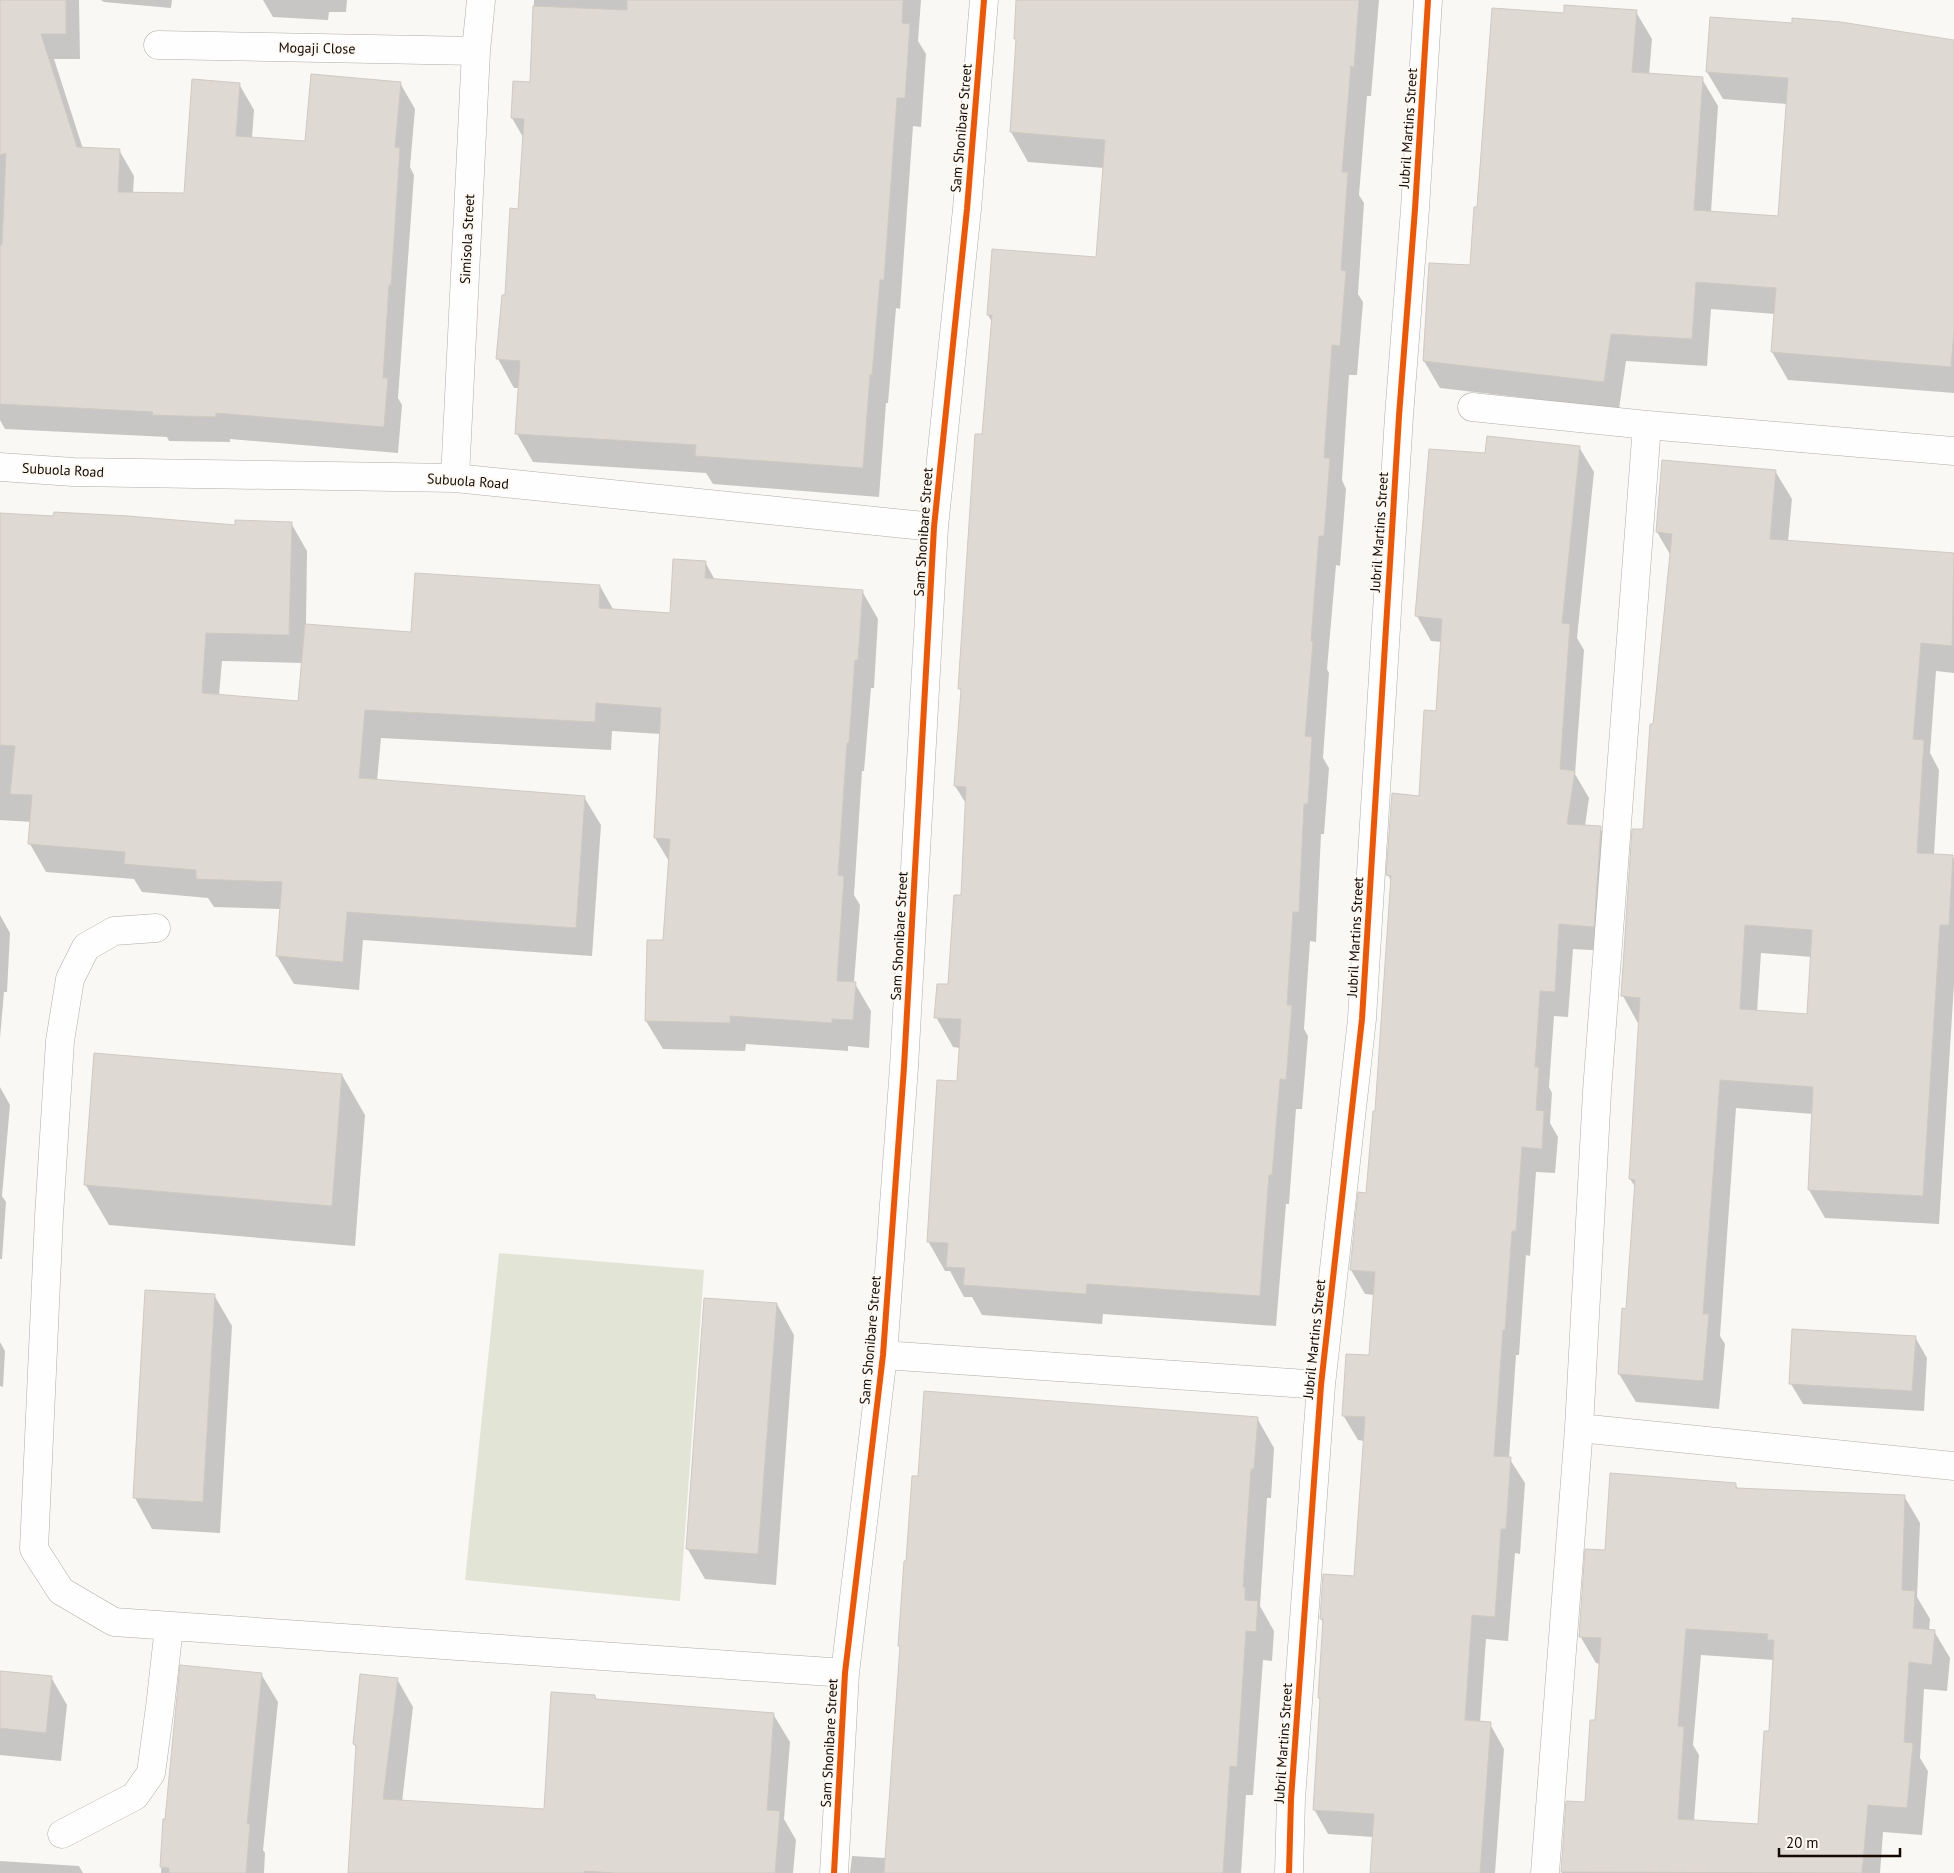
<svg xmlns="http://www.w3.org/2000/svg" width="1954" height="1873" font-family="'PT Sans',sans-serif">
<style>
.green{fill:#e2e5d6}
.shadow{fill:#0003;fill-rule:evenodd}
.building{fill:#dfd9d3;stroke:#cfc9c2;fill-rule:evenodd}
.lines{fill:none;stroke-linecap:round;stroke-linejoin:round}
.minor-casing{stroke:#b1aca6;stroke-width:29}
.minor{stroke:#fefefe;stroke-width:28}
.cycleway-casing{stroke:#fdf8f2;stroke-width:9}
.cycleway{stroke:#e8590c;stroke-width:6}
.labels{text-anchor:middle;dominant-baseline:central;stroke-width:4;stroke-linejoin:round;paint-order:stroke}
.street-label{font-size:14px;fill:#120a03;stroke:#fdf8f2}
</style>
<rect width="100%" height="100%" fill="#faf8f5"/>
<path class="green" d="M499,1253L704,1270L680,1601L465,1580Z"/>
<path class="shadow" d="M0,0H79L80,59H54L83,149L119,150L134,176L133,193L185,195L239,84L254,110L252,138L306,142L400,83L415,109L410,167L414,175L398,398L402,405L398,453L230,439V442L169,441L167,437L5,429L0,420Z
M101,0H172L171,8L104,2Z
M263,0H347L346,12H329L328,20L273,17Z
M534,0H921L918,41L926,54L921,127L913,126L900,309L896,308L888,403H886L879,497L713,484L706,473L533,462L517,434L519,388H514L498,359L519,210L524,139L512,118L514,82L531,83Z
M1018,0H1379L1371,96H1367L1359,195L1364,203L1358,294L1363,302L1357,375H1349L1342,480L1346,489L1340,566L1336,565L1327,669L1329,673L1323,758L1329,768L1324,834H1321L1316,942L1310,941L1304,1029L1308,1036L1302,1109H1296L1289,1204H1286L1276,1326L1103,1314L1102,1324L982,1315L972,1297H964L950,1271H945L928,1241L958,1082L960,1048L953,1047L936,1017L949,986L962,896L967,805L955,786L962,692L959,688L984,436L992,322L988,315L1098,258L1104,168L1028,162L1011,132L1017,42L1015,38Z
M1636,12L1652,39L1649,75L1702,79L1718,106L1711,212L1779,218L1787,104L1723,99L1707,72L1954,41V393L1788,380L1772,352L1775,314L1711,309L1707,366L1626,361L1619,409L1440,388L1424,361L1471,267L1478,208L1565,15Z
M1579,447L1594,472L1577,638L1584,650L1575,774L1589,798L1585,826L1600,828L1615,852L1607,951L1573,949L1568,1017L1554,1016L1549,1087L1552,1093L1550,1123L1558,1137L1555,1173L1536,1172L1530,1256L1526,1255L1519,1355H1516L1509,1458L1525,1483L1520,1554L1515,1553L1508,1641L1486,1639L1480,1723L1490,1724L1504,1749L1495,1873H1371L1374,1837L1328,1834L1314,1809L1321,1702L1319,1698L1324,1624L1321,1619L1355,1577L1364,1441L1358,1440L1343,1415L1370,1356L1375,1295L1365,1294L1351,1270L1367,1194L1376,1112L1392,882L1388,875L1420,797L1437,712L1442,642L1431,641L1417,616L1486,455Z
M1663,462L1775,471L1792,499L1788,541L1954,554V673L1936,671L1930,753L1939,770L1934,855L1952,856L1954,859V984L1939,1224L1825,1218L1809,1190L1813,1114L1736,1108L1720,1336L1725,1344L1719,1409L1636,1402L1619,1374L1627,1310L1636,1188L1630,1179L1639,1025L1623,996L1644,831L1671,556L1657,532ZM1761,953L1812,957L1808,1015L1757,1012Z
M0,515L236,526L291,523L307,551L306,625L412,633L600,586L614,611L672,615L705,562L715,580L862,591L878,619L874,688H871L864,771H862L854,895L860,905L854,982L871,1011L869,1048L848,1046V1051L746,1044L745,1051L663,1049L646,1021L664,941L670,863L655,838L661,734L612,731L611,750L381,738L377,781L584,797L601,825L592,956L363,940L359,990L294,984L277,956L281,909L214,907L208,898L142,892L134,879L46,872L30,844L32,822L0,820ZM222,661L303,663L300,702L219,695Z
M0,915L10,933L7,992H4L0,1038Z
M342,1075L365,1115L355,1246L109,1225L85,1184Z
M0,1087L10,1105L2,1196L6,1202L2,1259H0Z
M214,1295L232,1326L220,1533L152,1529L135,1498Z
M777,1304L794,1335L776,1585L705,1579L687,1548Z
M1915,1337L1927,1358L1924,1411L1803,1404L1791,1384Z
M0,1342L5,1351L3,1387L0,1386Z
M1257,1418L1274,1448L1271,1498H1267L1260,1606L1274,1631L1272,1661L1263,1660L1253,1795H1246L1241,1873H850L852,1856L886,1858L901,1649L899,1646Z
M1735,1484L1738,1489L1904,1496L1920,1523L1917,1597L1930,1619L1929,1631H1934L1950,1658L1947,1691L1924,1689L1920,1758L1928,1771L1922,1835L1883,1832L1880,1873H1562L1567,1802L1586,1804L1596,1722L1600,1664L1596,1663L1580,1636L1606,1552ZM1701,1655L1774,1660L1770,1733L1759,1826L1694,1821L1699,1755L1693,1745Z
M0,1672L51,1677L67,1705L61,1761L0,1755Z
M261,1674L278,1702L263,1850L265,1853L264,1873H161L164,1820H166Z
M397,1679L413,1707L402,1802L545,1811L595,1696L597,1701L773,1714L790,1742L784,1819L796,1840L793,1873H350L357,1750L354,1744Z
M0,1861L79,1866L83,1873H0Z"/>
<path class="building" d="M0,0H66V34H41L77,147L120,149L118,192L184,193L192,79L240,83L236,136L305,141L311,74L401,82L395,147L400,148L391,285H389L383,378H388L384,427L216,413V417L152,415L153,412L0,404V245H2L6,153L0,155Z
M627,0H903L902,23L910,24L905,98H897L884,280H880L872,375H870L863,468L695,456L696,445L515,434L520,361L496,359L502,295H505L510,208L518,209L524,119L511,118L513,81L530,82L533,6L627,10Z
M1016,0H1359L1354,67L1351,66L1342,172H1348L1341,270L1346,271L1340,346L1332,345L1324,458H1330L1324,536H1319L1311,641L1313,642L1305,736L1312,737L1308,804H1304L1299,912H1293L1287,1005H1292L1286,1080L1280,1079L1272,1175H1269L1260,1296L1087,1284L1086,1294L963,1285L965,1268L946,1267L948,1243L927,1242L937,1080L957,1081L961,1019L934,1018L937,984H948L954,895H961L966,787L954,786L961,689H958L975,434H982L992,315H987L992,249L1096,257L1105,140L1010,132L1016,39H1014Z
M1564,5L1637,10L1632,72L1703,77L1694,210L1778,216L1788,78L1706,72L1710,17L1792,23V18L1841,22L1954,40V331L1951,367L1771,352L1776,288L1696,282L1692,339L1611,334L1604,382L1423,361L1429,263L1470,265L1474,207H1477L1492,8L1564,13Z
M1487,436L1580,446L1562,623L1570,624L1560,769L1575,771L1567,824L1601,826L1594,927L1559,924L1555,992L1540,991L1535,1067H1539L1536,1110L1544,1111L1542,1149L1522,1147L1516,1231H1512L1505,1330H1503L1494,1456L1511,1457L1506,1529H1501L1495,1617L1472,1615L1465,1720L1491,1722L1480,1873H1370L1374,1814L1313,1810L1320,1698H1318L1323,1619H1320L1323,1574L1354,1576L1365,1417L1342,1416L1346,1354L1369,1355L1375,1272L1350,1270L1358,1192L1366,1193L1373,1111H1375L1391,876L1386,875L1392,793L1419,796L1424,710L1436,711L1442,619L1415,616L1429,449L1485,453Z
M1662,460L1776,470L1770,539L1954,553L1952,646L1921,643L1913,739L1924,740L1917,853L1953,855L1949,925H1940L1923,1196L1808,1190L1813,1087L1720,1080L1703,1314H1709L1703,1381L1618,1374L1622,1308L1626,1309L1635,1180L1629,1179L1640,998L1621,996L1632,829H1643L1650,724H1653L1672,534L1656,532ZM1745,925L1812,930L1807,1014L1740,1009Z
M54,512L128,516L235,525V520L292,522L289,635L206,633L202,693L298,701L305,624L411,632L415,573L600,585L599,608L670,613L673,559L706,561L705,578L863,590L858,660H855L849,743H847L838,875L844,876L837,981L856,982L853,1020L832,1019V1023L730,1016V1023L645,1021L647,940H663L670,839L654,838L661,708L596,703L595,722L365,710L359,778L585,796L576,928L347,912L343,962L276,956L282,882L196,879V870L124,864L125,852L28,844L32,795L10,794L15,746L0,745V513L53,516Z
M94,1053L342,1074L332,1206L84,1185Z
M145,1290L215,1294L203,1502L133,1498Z
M704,1298L777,1303L758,1554L686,1549Z
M1792,1329L1916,1336L1912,1391L1789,1384Z
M924,1391L1258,1417L1254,1469H1251L1243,1587H1245V1600L1258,1601L1256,1632L1246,1631L1237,1767L1230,1766L1223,1873H884L900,1646H898L904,1561H906L912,1476H918Z
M1610,1473L1736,1483V1488L1905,1495L1902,1590L1915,1591L1913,1628L1935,1630L1932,1665L1909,1662L1904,1742L1913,1743L1907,1808L1868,1805L1862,1873L1561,1872L1566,1801L1585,1802L1590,1720H1595L1601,1638L1579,1637L1585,1549L1605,1550ZM1686,1629L1768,1634L1767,1640H1774L1769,1731H1764L1758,1824L1678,1819L1684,1727L1678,1726Z
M180,1665L262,1673L247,1824H250L246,1873H169V1868L160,1867L163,1819H165Z
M0,1671L52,1676L46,1733L0,1728Z
M360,1674L398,1678L383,1799L544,1809L551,1692L595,1695V1699L774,1713L767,1810L780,1811L775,1873H615L584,1871V1873H348L356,1745L353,1744Z"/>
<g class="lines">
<g class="minor-casing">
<path id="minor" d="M158,45L476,51
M1472,407L1647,425L1954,451
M0,467L73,472L455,478L934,527
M455,478L476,51L481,0
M156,928L114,931L86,947L70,979L60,1041L49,1216L34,1549L61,1591L114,1622L845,1673
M883,1355L1321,1385
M1579,1428L1954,1466
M62,1834L135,1796L151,1773L160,1707L169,1627
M834,1873L845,1673L883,1355L904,1067L934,527L967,209L984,0
M1289,1873L1291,1799L1321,1385L1362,1019L1399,416L1415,209L1428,0
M1545,1873L1579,1428L1597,1091L1647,425"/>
</g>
<use href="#minor" class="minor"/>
<g class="cycleway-casing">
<path id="cycleway" d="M834,1873L845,1673L883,1355L904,1067L934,527L967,209L984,0
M1289,1873L1291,1799L1321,1385L1362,1019L1399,416L1415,209L1428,0"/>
</g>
<use href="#cycleway" class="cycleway"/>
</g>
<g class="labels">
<g class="street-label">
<text transform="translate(317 48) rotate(1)">Mogaji Close</text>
<text transform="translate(961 128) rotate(-85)">Sam Shonibare Street</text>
<text transform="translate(1408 128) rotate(-86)">Jubril Martins Street</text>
<text transform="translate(467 239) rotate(-87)">Simisola Street</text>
<text transform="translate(63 470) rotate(3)">Subuola Road</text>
<text transform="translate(468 481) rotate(4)">Subuola Road</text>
<text transform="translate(923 532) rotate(-86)">Sam Shonibare Street</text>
<text transform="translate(1379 532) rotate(-86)">Jubril Martins Street</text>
<text transform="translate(899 936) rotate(-87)">Sam Shonibare Street</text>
<text transform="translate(1355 937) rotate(-87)">Jubril Martins Street</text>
<text transform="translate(1314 1339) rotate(-84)">Jubril Martins Street</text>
<text transform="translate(870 1340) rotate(-85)">Sam Shonibare Street</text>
<text transform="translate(829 1743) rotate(-87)">Sam Shonibare Street</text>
<text transform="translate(1283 1743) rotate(-86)">Jubril Martins Street</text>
</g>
</g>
<path d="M1779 1848v8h121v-8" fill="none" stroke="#120a03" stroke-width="2.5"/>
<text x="1786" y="1848" font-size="15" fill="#120a03" stroke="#fdf8f2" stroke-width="4" paint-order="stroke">20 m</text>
</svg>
